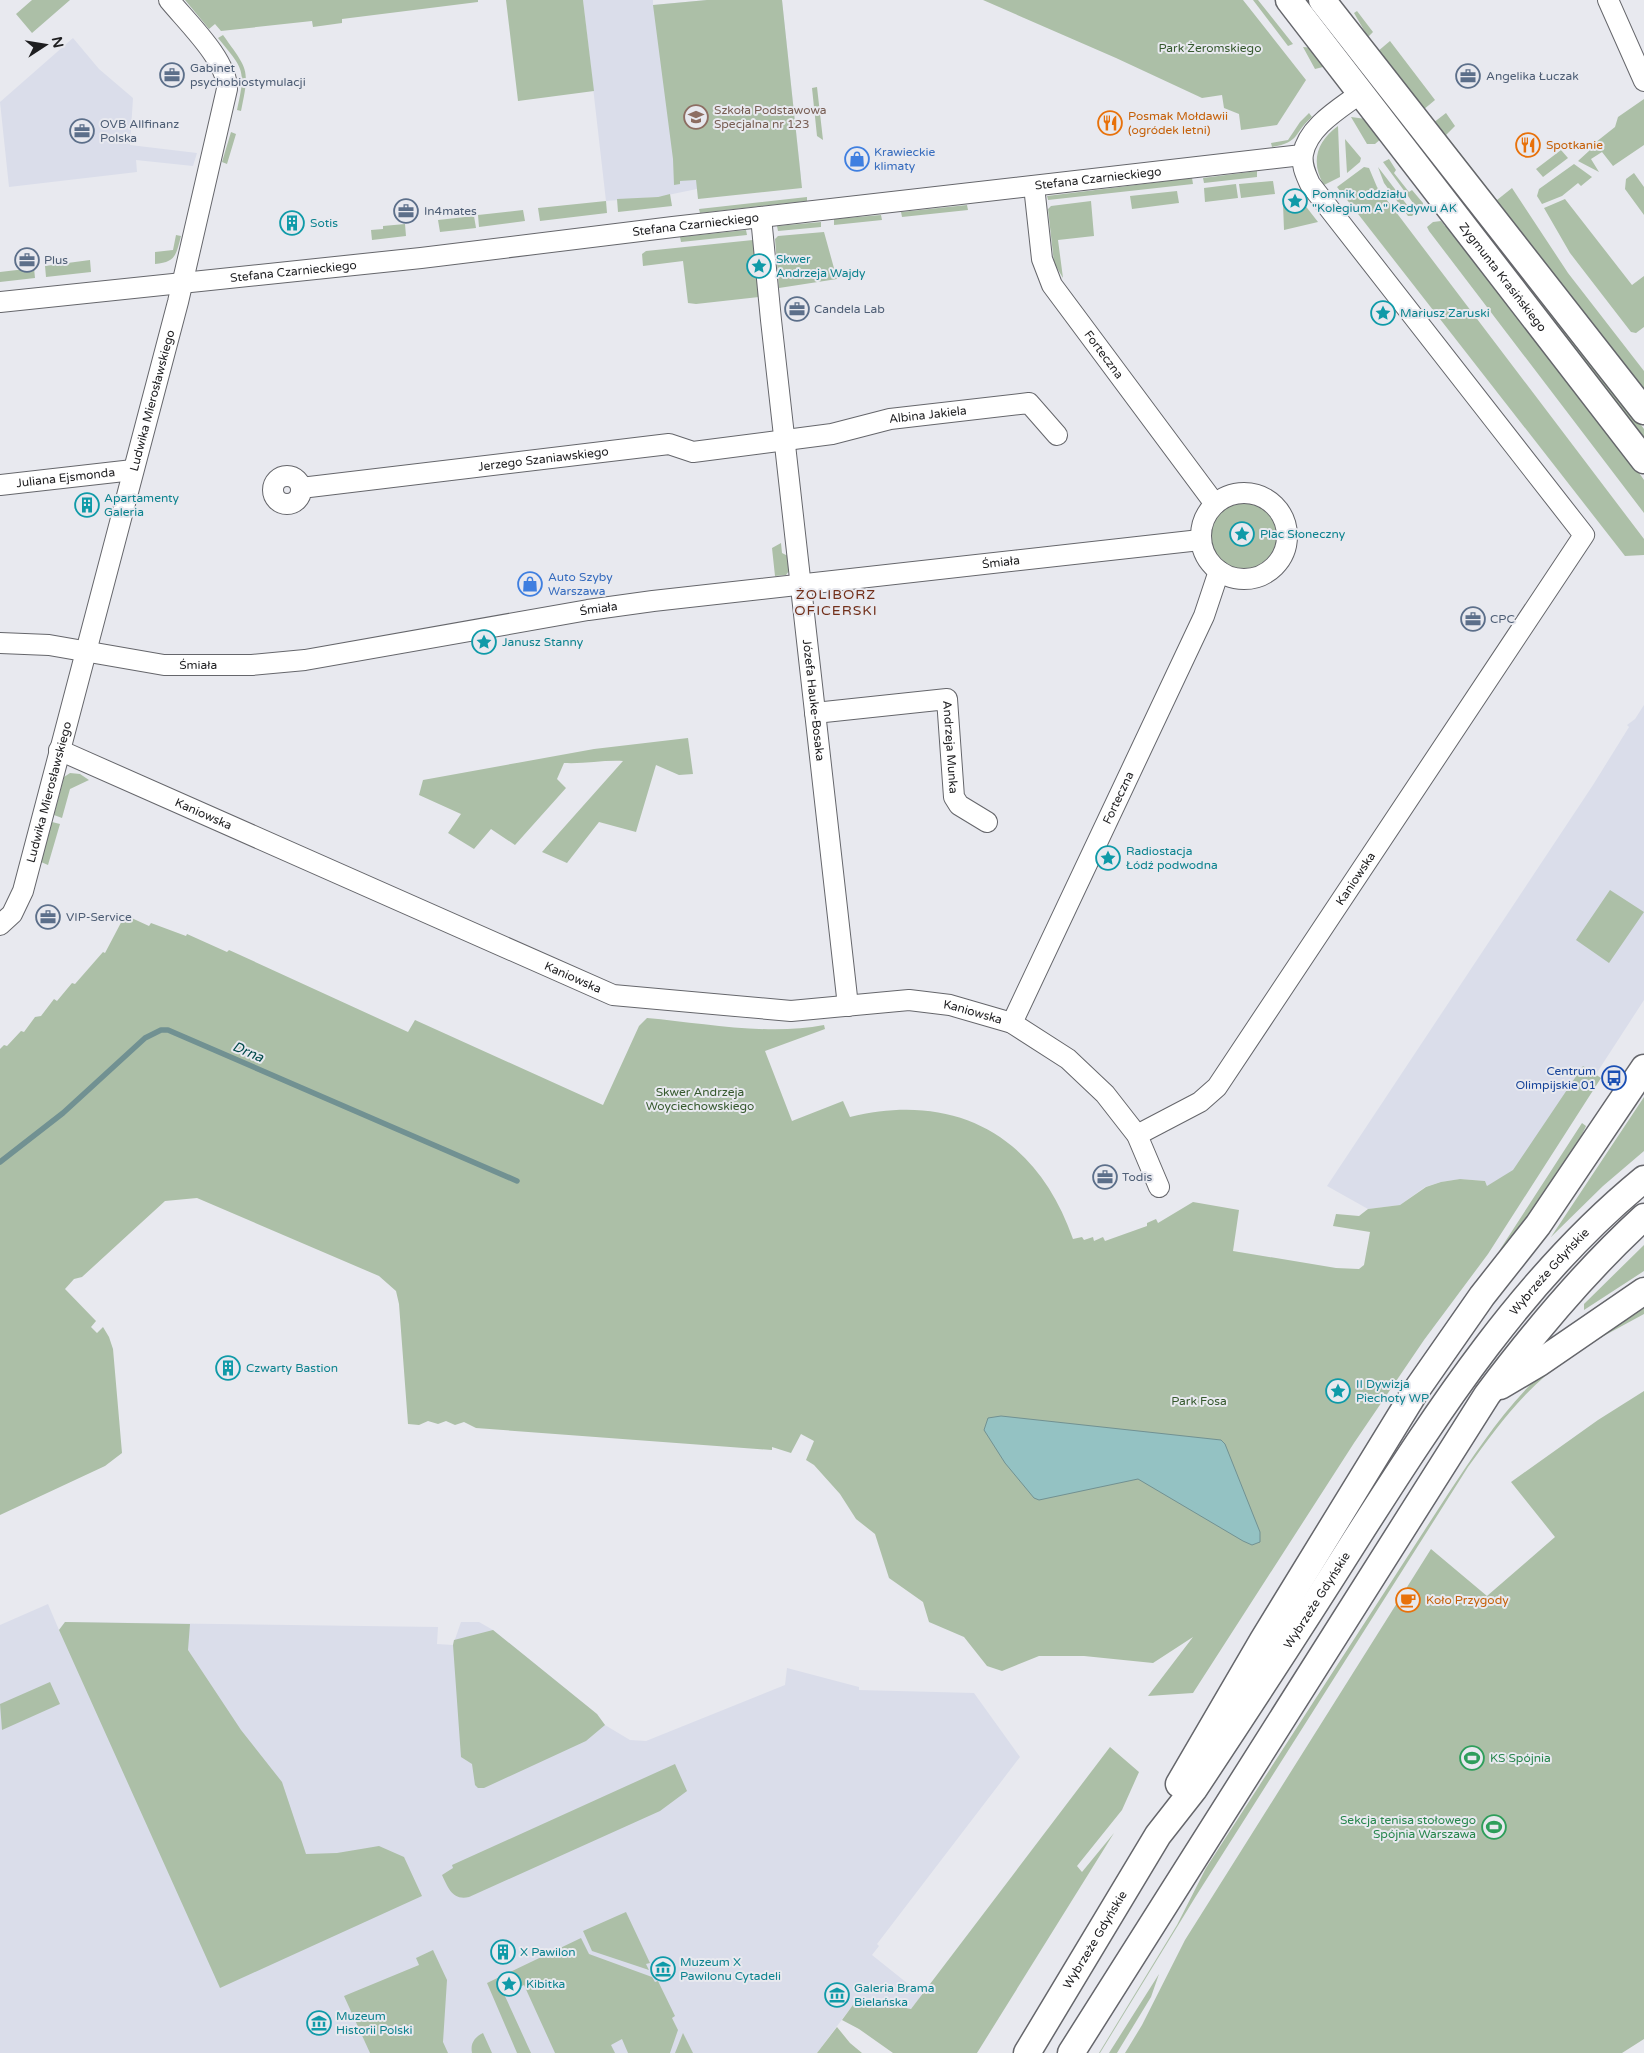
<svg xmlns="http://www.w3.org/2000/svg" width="1644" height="2053" font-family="'Varela Round',sans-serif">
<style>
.built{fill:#daddea}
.green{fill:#acbfa7}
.water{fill:#94c2c3;stroke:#719192}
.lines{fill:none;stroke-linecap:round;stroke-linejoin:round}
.stream{stroke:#719192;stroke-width:5.5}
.minor-casing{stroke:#65666b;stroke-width:22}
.major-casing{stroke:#65666b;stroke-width:29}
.minor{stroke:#fff;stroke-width:20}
.major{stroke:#fff;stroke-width:26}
.labels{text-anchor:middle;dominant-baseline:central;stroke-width:4;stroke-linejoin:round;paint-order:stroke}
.park-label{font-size:12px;fill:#36592e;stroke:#e8e9ef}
.service-label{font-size:12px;fill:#4e5e75;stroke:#e8e9ef;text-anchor:start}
.education-label{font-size:12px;fill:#785e54;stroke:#e8e9ef;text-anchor:start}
.food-label{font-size:12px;fill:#c56008;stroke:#e8e9ef;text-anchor:start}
.shop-label{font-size:12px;fill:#366cbe;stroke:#e8e9ef;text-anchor:start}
.street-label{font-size:12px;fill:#1e1e20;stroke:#e8e9ef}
.culture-label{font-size:12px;fill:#0d838f;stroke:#e8e9ef;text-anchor:start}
.transit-label{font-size:12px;fill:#164399;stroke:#e8e9ef;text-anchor:end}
.leisure-label{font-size:12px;fill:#27864d;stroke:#e8e9ef;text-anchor:start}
.neighbourhood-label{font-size:14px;letter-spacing:1px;fill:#712f1a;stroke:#e8e9ef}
.water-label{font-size:14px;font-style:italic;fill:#024a4c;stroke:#e8e9ef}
</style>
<rect width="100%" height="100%" fill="#e8e9ef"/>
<path class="built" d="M583,0H653V5L707,0H782L801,177L697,189L658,197L606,201Z
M73,38L99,69L133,98L130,145L197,153L193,166L136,160L137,172L9,187L0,102Z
M1644,705V1000L1504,1216L1500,1213L1485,1181L1460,1179L1441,1182L1425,1187L1400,1205L1368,1209L1327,1186L1593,785L1629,727L1627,725L1635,719Z
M48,1604L59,1630L65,1622L438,1627L437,1644L453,1645L461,1622H479L493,1630L597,1714L605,1725L630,1740L646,1741L785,1685L787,1668L859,1687V1690L974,1693L1020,1757L877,1944L879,1946L872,1955L922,1995L911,2009L858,1998L817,2053H0V1625Z"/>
<path class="green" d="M32,0H70L32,33L16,14Z
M185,0H478V2L342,19V23L313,27L312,21L221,31L215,24L209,29Z
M506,0H583L594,91L518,101Z
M707,0H782L802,188L698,199L696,180L680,181V184L674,185L673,159L653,5Z
M983,0H1243L1306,80L1277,125L1241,130L1239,114L1224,108L1222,95L1202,98L1116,58Z
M1253,0H1258L1293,44L1288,46Z
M1357,11L1373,32L1368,37L1354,13Z
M223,35C248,70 250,68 241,111L237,110C246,69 244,70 218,38Z
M1390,41L1435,100L1423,110L1377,52Z
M1303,47L1313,48L1327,66L1315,69Z
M817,87L823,140L817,136L812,88Z
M1644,99V145L1613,166L1602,152L1591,159L1599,172L1578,161L1590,150L1591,146L1615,127L1618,117Z
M1309,113L1312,117C1293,133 1301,142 1272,147L1271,143L1288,140L1300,122Z
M1446,113L1455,126L1446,135L1497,200L1512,188L1568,273L1644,371V391L1433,123Z
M1351,117L1366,119L1382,138L1375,144H1367Z
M1338,126L1340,177L1324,185C1310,162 1317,141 1338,126Z
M231,132L236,134L227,164L222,162Z
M1417,135L1644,429V440L1411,140Z
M1345,139L1361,158L1360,162L1347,173Z
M1561,150L1568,158L1543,177L1536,169Z
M1389,159L1396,170L1394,173L1409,192L1412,190L1423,203V208L1419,211L1383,162Z
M1574,164L1592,177L1581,186L1578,183L1562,196L1542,204L1537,196L1539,189Z
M1364,167L1369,168L1377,187L1644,539V555L1625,556L1337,187Z
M1378,167L1414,214L1412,216H1408L1384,183Z
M1257,171V177L1204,183L1203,178Z
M1634,173L1644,187V215L1625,189L1626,179Z
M1192,178L1193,184L1048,200L1047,196Z
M1273,181L1275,194L1241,198L1239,184Z
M1236,184L1238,198L1205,202L1204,188Z
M1177,191L1179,203L1132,209L1130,196Z
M670,194L672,206L618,212L617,199L658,197Z
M807,197V201L700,213L699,209Z
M1565,199L1632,285L1644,276V327L1636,333L1631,332L1570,253L1544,208Z
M606,201L607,213L540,221L538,208Z
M1091,201L1094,236L1058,240L1063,278L1054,263L1048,209L1051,206Z
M1283,204H1286L1293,213L1304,204L1318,222L1284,230Z
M967,205L968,210L902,217L901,212Z
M523,210L525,221L479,227L478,215Z
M881,215L882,220L834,225V219Z
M474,216L476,228L440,232L438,220Z
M1441,221L1445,226L1449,223L1633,464L1644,480V513L1429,231L1427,227L1433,222Z
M821,222V227L778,231L777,226Z
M405,224L406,236L372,240L371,230L383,229V226Z
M746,230L747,235L681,242L680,237Z
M824,232L837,279L779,288L775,239L778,236Z
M176,235L181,236C176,255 176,262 155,264V252L173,250Z
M753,240L759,297L696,304L688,303L683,261L643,266L642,254L646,251Z
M90,260L91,272L46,277L45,266Z
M34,268L35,278L0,282V272Z
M1208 536a36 36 0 1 1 72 0a36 36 0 1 1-72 0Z
M781,543L782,553L788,556L789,571L786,575L775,576L772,548Z
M688,738L693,774L679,775L656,765L636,832L599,822L567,863L542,852L623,761C603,760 585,764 564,763L557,779L566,788L515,845L491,829L474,849L448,833L461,814L419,795L423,780L594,749Z
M70,773L80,774L89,780L70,789L62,818L54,815L64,777Z
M52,822L60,824L48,865L41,862Z
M1610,890L1644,912L1609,963L1576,940Z
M125,915L149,926L151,923L186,936L187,934L227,952L229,950L408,1032L415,1020L603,1105L639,1026L647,1018C702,1023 769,1036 824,1025L825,1029L765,1051L792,1121L843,1101L850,1117C956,1091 1037,1136 1073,1239L1082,1237L1084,1240L1093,1237L1094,1241L1103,1237L1105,1241L1147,1226V1223L1156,1219L1158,1223L1193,1202L1239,1210L1233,1251L1336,1268L1359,1269L1364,1265L1370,1232L1333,1226L1336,1214L1359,1216L1368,1209L1400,1205L1426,1187L1441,1182L1460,1179L1485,1181L1487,1186L1513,1170L1583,1066L1601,1078L1488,1254L1424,1340L1354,1443L1193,1693L1148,1696L1193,1637L1153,1663L1084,1656H1039L1002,1671L987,1666L964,1637L929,1622L923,1602L889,1578L875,1534L856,1519L840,1494L814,1465L806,1460L814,1441L801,1434L791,1453L772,1447V1450L476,1428L464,1422L455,1425L446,1421L438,1424L428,1421L419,1425L408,1424L399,1304L396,1291L379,1276L197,1198L165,1201L82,1277L74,1279L65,1289L96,1321L91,1327L97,1333L103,1327L109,1337L113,1349L122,1453L105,1466L0,1515V1049L4,1045L7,1046L21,1031L24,1032L35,1017L41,1016L54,999L57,1001L72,983L75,984L103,952L105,953Z
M1644,1097V1151L1603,1186L1551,1237Z
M1582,1123L1586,1126L1567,1167L1492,1267L1501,1248Z
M1644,1245V1271L1584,1310V1304Z
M1644,1300V1314C1611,1332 1577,1349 1549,1373C1517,1399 1492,1434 1468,1467L1196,1896L1100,2053H1099L1177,1925L1206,1868L1448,1494C1478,1449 1510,1399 1553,1364C1582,1341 1614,1321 1644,1300Z
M1644,1391V2039L1622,2053H1125L1142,2025L1185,1940L1431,1549L1487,1596L1555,1537L1511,1482L1598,1420Z
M65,1622L190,1624L188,1650L241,1730L282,1782L306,1854L337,1853L379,1846L404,1857L422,1896L220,1988L59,1630Z
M493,1630L597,1714L605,1725L586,1741L484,1788H478L475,1785L472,1764L461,1757L453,1645L454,1640Z
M50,1682L60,1704L2,1730L0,1704Z
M1110,1747L1139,1772L1122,1810L1077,1866L1082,1872L1114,1833L977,2053H893L859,2029L842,2020L858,1998L911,2009Z
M675,1764L687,1791L660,1811L469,1897C453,1901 448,1888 442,1875L453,1868L452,1865Z
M626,1912L650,1963L646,1964L649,1970L592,1951L583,1931Z
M581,1938L589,1954L652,1977L655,1982L658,1981L675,2016L672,2018L678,2030L670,2053H628L622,2039L611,2045L615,2053H555L524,1985L504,1994L531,2053H517L487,1983Z
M433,1950L447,1980L443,2042L448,2053H370L344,1996L419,1965L416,1958Z
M1159,1974L1151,1997L1120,2048L1117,2053H1109Z
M837,2027L850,2043L862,2053H817Z
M483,2033L492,2053H472C470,2043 475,2037 483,2033Z
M683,2033L693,2053H675Z"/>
<path class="water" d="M1001,1416L1221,1440L1225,1444L1260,1532V1542L1252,1545L1243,1541L1138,1479L1039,1500L1034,1498L1005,1463L984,1430L988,1418Z"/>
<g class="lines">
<path class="stream" d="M0,1162L63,1113L145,1038L161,1030H168L517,1181"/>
<g class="minor-casing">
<g id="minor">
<path d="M1608,0L1644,81"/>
<path id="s1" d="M1034,186L1042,259L1052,285L1215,504"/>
<path id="s2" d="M761,217L771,320L848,1006"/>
<path id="s3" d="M0,302L421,258L673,227L1302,155"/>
<circle cx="287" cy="490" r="14"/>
<path id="s4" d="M0,485L133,470"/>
<path id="s5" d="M301,488L669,444L693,452L832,434L890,419L1029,403L1057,435"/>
<circle cx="1244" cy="536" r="43"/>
<path id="s6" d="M0,643L49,645L164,665H252L305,660L588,610L653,601L1200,540"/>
<path id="s7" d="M815,713L947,699L954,797L959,805L987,822"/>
<path id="s8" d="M59,750L613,995L791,1011L909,1000L950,1005L1012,1023L1068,1059L1105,1094L1137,1135L1159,1187"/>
<path id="s9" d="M0,925L12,914L23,891L178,302L227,89C228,61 187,22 169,0"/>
<path id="s10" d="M1012,1023L1204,616L1219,571"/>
<path id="s11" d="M1137,1135L1200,1102L1217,1087L1584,535L1310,184C1306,175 1301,165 1303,154C1308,126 1341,108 1362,92"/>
</g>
</g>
<g class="major-casing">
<g id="major">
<path id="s12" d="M1289,0L1644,460"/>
<path d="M1322,0L1644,411"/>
<path d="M1500,1386L1539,1363L1644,1291"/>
<path d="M1179,1784L1263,1640L1415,1392L1482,1296L1538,1225L1644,1068"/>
<path id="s13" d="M1027,2053L1158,1835L1194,1789C1249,1706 1303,1623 1356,1539C1439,1409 1524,1277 1644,1179"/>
<path d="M1071,2053L1487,1395C1535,1331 1585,1271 1644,1217"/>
</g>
</g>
<use href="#minor" class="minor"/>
<use href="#major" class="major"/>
</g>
<defs>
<g id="office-ring" transform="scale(1.25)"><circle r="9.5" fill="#e8e9ef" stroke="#5c6f8a" stroke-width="1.5"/><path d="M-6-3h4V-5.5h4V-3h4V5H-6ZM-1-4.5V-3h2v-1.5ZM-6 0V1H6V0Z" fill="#5c6f8a"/></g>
<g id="school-ring" transform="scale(1.25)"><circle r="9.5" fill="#e8e9ef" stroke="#8d6e63" stroke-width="1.5"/><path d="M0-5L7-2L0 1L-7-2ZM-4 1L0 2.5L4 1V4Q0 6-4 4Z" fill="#8d6e63"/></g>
<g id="restaurant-ring" transform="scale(1.25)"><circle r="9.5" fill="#e8e9ef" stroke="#e8710a" stroke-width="1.5"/><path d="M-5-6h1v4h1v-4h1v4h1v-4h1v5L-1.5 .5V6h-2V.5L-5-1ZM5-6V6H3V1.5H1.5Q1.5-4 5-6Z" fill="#e8710a"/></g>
<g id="shop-ring" transform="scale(1.25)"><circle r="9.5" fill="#e8e9ef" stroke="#3f7fe0" stroke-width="1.5"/><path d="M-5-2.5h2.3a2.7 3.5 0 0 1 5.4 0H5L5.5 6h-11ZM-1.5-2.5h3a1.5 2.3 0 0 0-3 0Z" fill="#3f7fe0"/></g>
<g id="sight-ring" transform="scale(1.25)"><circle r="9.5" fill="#e8e9ef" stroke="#0f9aa8" stroke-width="1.5"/><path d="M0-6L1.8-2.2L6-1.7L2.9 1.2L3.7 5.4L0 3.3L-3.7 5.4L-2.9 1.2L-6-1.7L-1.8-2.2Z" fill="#0f9aa8"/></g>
<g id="building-ring" transform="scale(1.25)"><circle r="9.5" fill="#e8e9ef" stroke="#0f9aa8" stroke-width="1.5"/><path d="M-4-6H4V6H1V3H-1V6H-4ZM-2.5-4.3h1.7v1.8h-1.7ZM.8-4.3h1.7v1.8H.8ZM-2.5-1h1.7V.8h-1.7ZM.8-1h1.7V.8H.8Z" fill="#0f9aa8"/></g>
<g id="bus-ring" transform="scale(1.25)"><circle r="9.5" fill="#e8e9ef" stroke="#1a4fb4" stroke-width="1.5"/><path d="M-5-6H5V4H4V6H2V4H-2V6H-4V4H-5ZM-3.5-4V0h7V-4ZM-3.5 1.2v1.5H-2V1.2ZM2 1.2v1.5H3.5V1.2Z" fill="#1a4fb4"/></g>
<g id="cafe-ring" transform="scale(1.25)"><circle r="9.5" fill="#e8e9ef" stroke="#e8710a" stroke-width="1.5"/><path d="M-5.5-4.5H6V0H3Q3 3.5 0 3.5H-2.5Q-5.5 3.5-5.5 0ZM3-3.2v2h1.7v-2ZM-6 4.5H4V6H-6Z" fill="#e8710a"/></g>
<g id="stadium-ring" transform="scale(1.25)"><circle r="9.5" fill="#e8e9ef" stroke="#2e9e5b" stroke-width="1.5"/><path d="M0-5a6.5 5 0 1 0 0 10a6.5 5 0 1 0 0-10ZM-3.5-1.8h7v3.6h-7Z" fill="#2e9e5b"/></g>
<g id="museum-ring" transform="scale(1.25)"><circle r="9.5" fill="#e8e9ef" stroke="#0f9aa8" stroke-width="1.5"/><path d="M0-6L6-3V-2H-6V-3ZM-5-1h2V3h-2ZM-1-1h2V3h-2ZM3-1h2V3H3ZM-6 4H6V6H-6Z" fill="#0f9aa8"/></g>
</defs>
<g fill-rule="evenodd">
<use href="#office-ring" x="172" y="75"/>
<use href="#office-ring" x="1468" y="76"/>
<use href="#school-ring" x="696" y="117"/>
<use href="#restaurant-ring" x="1110" y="123"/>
<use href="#office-ring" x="82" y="131"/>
<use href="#restaurant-ring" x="1528" y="145"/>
<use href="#shop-ring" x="857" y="159"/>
<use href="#sight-ring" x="1295" y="201"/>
<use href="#office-ring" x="406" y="211"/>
<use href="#building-ring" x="292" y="223"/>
<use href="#office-ring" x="27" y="260"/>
<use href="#sight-ring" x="759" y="266"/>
<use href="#office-ring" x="797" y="309"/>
<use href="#sight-ring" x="1383" y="313"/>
<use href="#building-ring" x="87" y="505"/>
<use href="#sight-ring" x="1242" y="534"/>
<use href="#shop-ring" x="530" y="584"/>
<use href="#office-ring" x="1473" y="619"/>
<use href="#sight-ring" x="484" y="642"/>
<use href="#sight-ring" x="1108" y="858"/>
<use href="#office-ring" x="48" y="917"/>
<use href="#bus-ring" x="1614" y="1078"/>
<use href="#office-ring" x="1105" y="1177"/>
<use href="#building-ring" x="228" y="1368"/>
<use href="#sight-ring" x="1338" y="1391"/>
<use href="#cafe-ring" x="1408" y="1600"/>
<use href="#stadium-ring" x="1472" y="1758"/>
<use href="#stadium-ring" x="1494" y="1827"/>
<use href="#building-ring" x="503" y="1952"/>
<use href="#museum-ring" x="663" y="1969"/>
<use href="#sight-ring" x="509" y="1984"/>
<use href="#museum-ring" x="837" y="1995"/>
<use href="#museum-ring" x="319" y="2023"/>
</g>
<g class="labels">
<g class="park-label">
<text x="1210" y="48">Park Żeromskiego</text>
<text x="700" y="1092">Skwer Andrzeja<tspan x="700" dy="14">Woyciechowskiego</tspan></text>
<text x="1199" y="1401">Park Fosa</text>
</g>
<g class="service-label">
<text x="190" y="68">Gabinet<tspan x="190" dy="14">psychobiostymulacji</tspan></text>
<text x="1486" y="76">Angelika Łuczak</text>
<text x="100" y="124">OVB Allfinanz<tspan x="100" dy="14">Polska</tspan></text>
<text x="424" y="211">In4mates</text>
<text x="44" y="260">Plus</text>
<text x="814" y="309">Candela Lab</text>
<text x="1490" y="619">CPC</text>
<text x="66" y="917">VIP-Service</text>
<text x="1122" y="1177">Todis</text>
</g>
<g class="education-label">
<text x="714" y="110">Szkoła Podstawowa<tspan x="714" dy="14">Specjalna nr 123</tspan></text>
</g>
<g class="food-label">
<text x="1128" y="116">Posmak Mołdawii<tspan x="1128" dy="14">(ogródek letni)</tspan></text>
<text x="1546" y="145">Spotkanie</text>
<text x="1426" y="1600">Koło Przygody</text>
</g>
<g class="shop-label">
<text x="874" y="152">Krawieckie<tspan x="874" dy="14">klimaty</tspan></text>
<text x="548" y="577">Auto Szyby<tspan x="548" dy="14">Warszawa</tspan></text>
</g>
<g class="street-label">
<text stroke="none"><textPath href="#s3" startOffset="1105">Stefana Czarnieckiego</textPath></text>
<text stroke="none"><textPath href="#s3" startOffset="700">Stefana Czarnieckiego</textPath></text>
<text stroke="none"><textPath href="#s3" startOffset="295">Stefana Czarnieckiego</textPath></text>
<text stroke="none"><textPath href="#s12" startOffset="350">Zygmunta Krasińskiego</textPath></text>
<text stroke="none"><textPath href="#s1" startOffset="188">Forteczna</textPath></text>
<text stroke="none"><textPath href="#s9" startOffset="549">Ludwika Mierosławskiego</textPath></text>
<text stroke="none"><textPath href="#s5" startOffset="634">Albina Jakiela</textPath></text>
<text stroke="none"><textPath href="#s5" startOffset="244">Jerzego Szaniawskiego</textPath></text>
<text stroke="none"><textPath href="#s4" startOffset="66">Juliana Ejsmonda</textPath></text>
<text stroke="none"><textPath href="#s6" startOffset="1010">Śmiała</textPath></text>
<text stroke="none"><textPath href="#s6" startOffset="605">Śmiała</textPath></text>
<text stroke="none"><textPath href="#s6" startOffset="200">Śmiała</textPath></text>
<text stroke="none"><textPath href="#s2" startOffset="486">Józefa Hauke-Bosaka</textPath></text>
<text stroke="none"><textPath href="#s7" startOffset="181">Andrzeja Munka</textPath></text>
<text stroke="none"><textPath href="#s9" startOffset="144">Ludwika Mierosławskiego</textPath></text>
<text stroke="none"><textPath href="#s10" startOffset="249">Forteczna</textPath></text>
<text stroke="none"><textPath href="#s8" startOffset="158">Kaniowska</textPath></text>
<text stroke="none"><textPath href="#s11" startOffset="344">Kaniowska</textPath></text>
<text stroke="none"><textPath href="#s8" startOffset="562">Kaniowska</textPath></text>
<text stroke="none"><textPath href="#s8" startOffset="968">Kaniowska</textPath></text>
<text stroke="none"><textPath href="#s13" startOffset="941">Wybrzeże Gdyńskie</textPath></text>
<text stroke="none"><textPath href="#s13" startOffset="538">Wybrzeże Gdyńskie</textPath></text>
<text stroke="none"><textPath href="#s13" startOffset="132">Wybrzeże Gdyńskie</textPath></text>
</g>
<g class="culture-label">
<text x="1312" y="194">Pomnik oddziału<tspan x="1312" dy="14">"Kolegium A" Kedywu AK</tspan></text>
<text x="310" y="223">Sotis</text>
<text x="776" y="259">Skwer<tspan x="776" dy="14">Andrzeja Wajdy</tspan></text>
<text x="1400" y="313">Mariusz Zaruski</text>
<text x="104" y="498">Apartamenty<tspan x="104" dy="14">Galeria</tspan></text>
<text x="1260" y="534">Plac Słoneczny</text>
<text x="502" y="642">Janusz Stanny</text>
<text x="1126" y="851">Radiostacja<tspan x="1126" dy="14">Łódź podwodna</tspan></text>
<text x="246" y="1368">Czwarty Bastion</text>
<text x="1356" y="1384">II Dywizja<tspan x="1356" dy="14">Piechoty WP</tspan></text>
<text x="520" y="1952">X Pawilon</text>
<text x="680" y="1962">Muzeum X<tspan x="680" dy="14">Pawilonu Cytadeli</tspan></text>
<text x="526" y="1984">Kibitka</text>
<text x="854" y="1988">Galeria Brama<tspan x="854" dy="14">Bielańska</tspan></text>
<text x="336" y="2016">Muzeum<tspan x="336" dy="14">Historii Polski</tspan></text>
</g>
<g class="transit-label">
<text x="1596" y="1071">Centrum<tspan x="1596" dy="14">Olimpijskie 01</tspan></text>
</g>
<g class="leisure-label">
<text x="1490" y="1758">KS Spójnia</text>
<text x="1476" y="1820" text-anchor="end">Sekcja tenisa stołowego<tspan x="1476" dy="14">Spójnia Warszawa</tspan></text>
</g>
<g class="neighbourhood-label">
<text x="836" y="594">ŻOLIBORZ<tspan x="836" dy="16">OFICERSKI</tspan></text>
</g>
<g class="water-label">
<text transform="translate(248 1052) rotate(23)">Drna</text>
</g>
</g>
<g transform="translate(45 45) rotate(78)" stroke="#e8e9ef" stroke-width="4" paint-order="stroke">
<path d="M0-4L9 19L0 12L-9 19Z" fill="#1e1e20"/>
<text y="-8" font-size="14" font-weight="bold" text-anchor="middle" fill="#1e1e20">N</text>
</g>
</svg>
